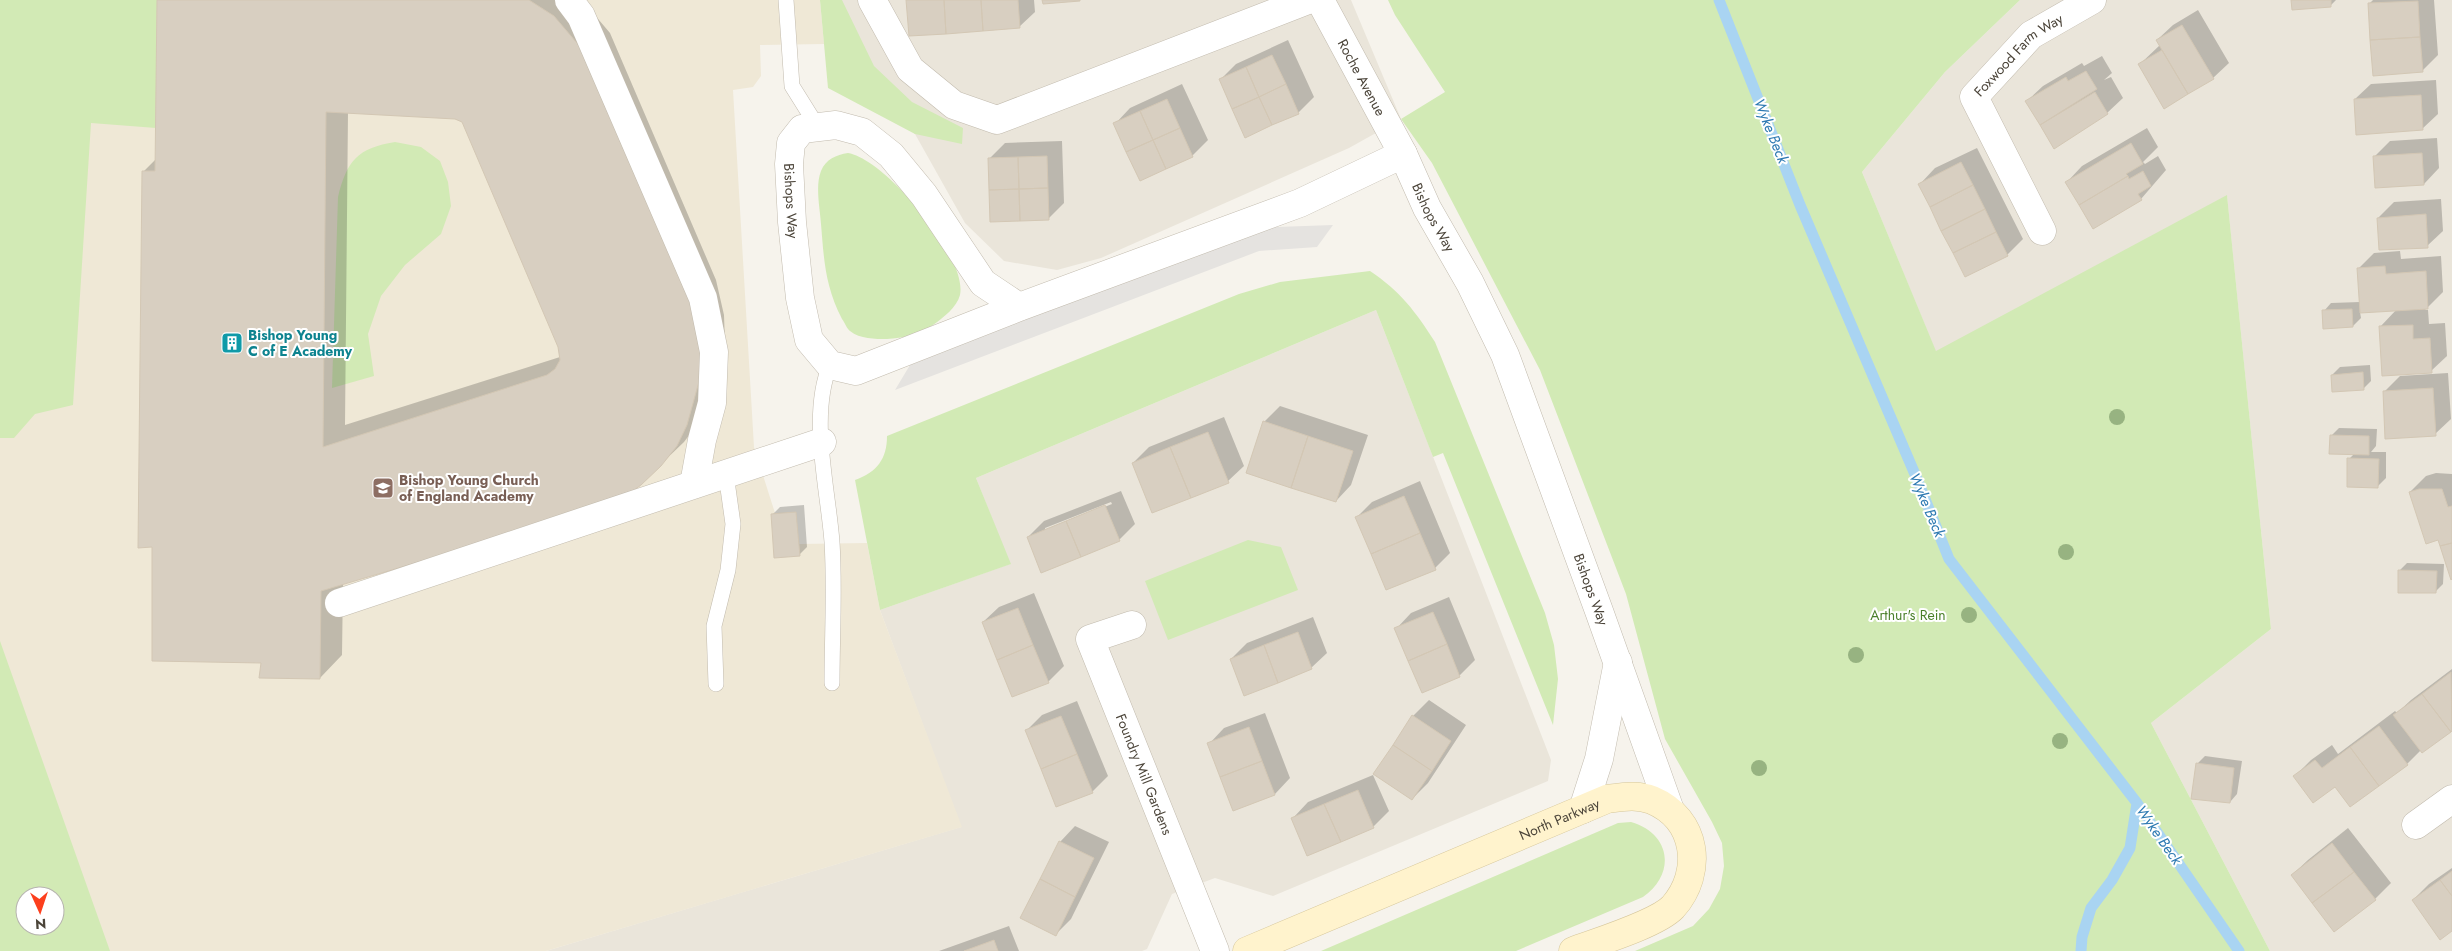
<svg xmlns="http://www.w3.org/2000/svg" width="2452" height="951" font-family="Jost,sans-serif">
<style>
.residential{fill:#eae5da}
.education{fill:#efe8d6;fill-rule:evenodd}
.green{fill:#d2eab5;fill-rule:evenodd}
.parking{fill:#e5e3e0}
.shadow{fill:#0003;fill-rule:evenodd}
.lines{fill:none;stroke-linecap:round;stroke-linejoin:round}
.stream{stroke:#a9d4f2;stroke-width:11}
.building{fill:#d8cfc1;stroke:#d3c7b4;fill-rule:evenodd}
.lane-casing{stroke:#c2bbae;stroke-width:16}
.street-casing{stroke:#c2bbae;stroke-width:29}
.secondary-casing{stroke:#d6c79b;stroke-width:29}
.lane{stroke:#fff;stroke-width:15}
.street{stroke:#fff;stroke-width:28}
.secondary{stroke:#fff3cd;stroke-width:28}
.tree{fill:#97b381}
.labels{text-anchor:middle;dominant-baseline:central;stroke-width:4;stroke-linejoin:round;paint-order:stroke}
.street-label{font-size:14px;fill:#4b4439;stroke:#fff}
.culture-label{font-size:14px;font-weight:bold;fill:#0d838f;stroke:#fff;text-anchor:start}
.education-label{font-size:14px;font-weight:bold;fill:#785e54;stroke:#fff;text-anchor:start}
.park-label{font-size:14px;fill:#4a7f2a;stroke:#fff}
.water-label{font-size:15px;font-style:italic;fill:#2e7ab2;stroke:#fff}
</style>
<rect width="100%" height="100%" fill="#f6f3ec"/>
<path class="residential" d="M820,0H1351L1401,119L1349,148L1101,258L1057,270L1004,261L965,223L915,134L850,81Z
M2020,0H2452V951H2270L2151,723L2271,629L2227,196L1936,352L1862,172L1945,72Z
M1376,310L1551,760L1548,781L1273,896L1215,878L1172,894L1147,949L1142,951H546L961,827L880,610L1010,564L976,478Z"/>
<path class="education" d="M0,0H820L824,44L760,45L761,76L753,87L733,90L754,447L775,513L796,512L799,544L867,543L880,610L962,827L546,951H0ZM25,896H55V926H25Z"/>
<path class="green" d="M0,0H157L156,128L91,123L73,405L35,414L14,438H0Z
M820,0H842L874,66L912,102L963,128L962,144L915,134L828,88Z
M1388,0H2020L1945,72L1862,172L1936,351L2227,195L2271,629L2151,723L2270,951H1635L1693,926L1709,909L1720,889L1724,866L1722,843L1712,822L1665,739L1626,594L1540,370L1432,163L1401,119L1445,92L1395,15Z
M395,142L421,147L440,161L448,182L451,206L441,234L405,265L381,296L368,334L374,376L332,388L338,197C347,160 358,148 395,142Z
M848,153C885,159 968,257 960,295C957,307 943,318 933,325C919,335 903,338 887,339C875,339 860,339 850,331C847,329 845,323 842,319C825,286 824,260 821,224C820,208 815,186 821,171C826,159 836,155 848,153Z
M1370,271C1400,291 1416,312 1435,342L1545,613L1554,645L1558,679L1553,725L1443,453L1433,457L1376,310L976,478L1011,564L880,610L855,480C877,472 887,459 887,436L1239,294L1280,282Z
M1248,540L1281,547L1298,590L1168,640L1145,581Z
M0,641L110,951H0ZM25,896H55V926H25Z
M1631,822C1670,833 1677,873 1643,897L1516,951H1321L1618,823Z"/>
<path class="parking" d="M1333,225L1317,247L1259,251L895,390L910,365L1250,228Z"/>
<path class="shadow" d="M159,0H582L610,33L716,280L724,315L725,344L699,422L684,442L660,465L343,583L342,655L320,678L262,662L154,546L143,172L157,158ZM348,112L455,118L463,121L559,347L560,357L345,425Z
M908,0H1034L1035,12L1019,27Z
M2292,0H2336L2331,5Z
M2373,0H2434L2438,55L2422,71L2369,4Z
M2198,10L2229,63L2213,78L2140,64L2160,45L2157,40L2173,25Z
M1288,40L1314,97L1298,113L1220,80L1236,64Z
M2102,56L2112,73L2104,80L2111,77L2123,98L2107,113L2054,147L2027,101L2043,86L2082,63L2084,66Z
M2436,80L2438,114L2422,129L2355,99L2371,84Z
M1182,84L1208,140L1192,156L1115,124L1130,108Z
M2147,128L2158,147L2143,162L2145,164L2158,156L2166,170L2141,199L2067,182L2082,166Z
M2437,138L2439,168L2424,184L2375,156L2390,141Z
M1062,141L1064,203L1048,219L990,158L1005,143Z
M1977,148L2023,239L2007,255L1920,184L1935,168Z
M2441,199L2443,231L2427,246L2378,218L2394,202Z
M2400,251L2401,259L2441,256L2443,292L2425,310H2428L2429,324L2445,323L2447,356L2431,371L2380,327L2397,309L2360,312L2361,318L2353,326L2324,311L2331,303L2360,302L2358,269L2374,253Z
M2370,365L2371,381L2363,389L2332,375L2340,367Z
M2448,373L2451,419L2435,434L2384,392L2400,376Z
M1280,406L1368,435L1351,485L1336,501L1264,422Z
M1224,417L1244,466L1228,481L1133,463L1149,447Z
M2339,428L2377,429L2376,446L2371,452H2386V478L2378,486L2349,459L2354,454L2331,436Z
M2436,473L2452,474V578L2439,538L2410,492L2426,476Z
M1420,481L1450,553L1435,568L1357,517L1372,502Z
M1121,491L1135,524L1119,540L1028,537L1044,521ZM1111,502L1112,504L1045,531V528Z
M804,505L807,547L799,555L772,515L780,507Z
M2407,563L2444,564L2443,584L2435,592L2400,570Z
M1034,593L1064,666L1048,682L983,622L999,607Z
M1449,597L1475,660L1460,675L1423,691L1396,629L1411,613Z
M1313,617L1327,653L1311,668L1231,659L1247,643Z
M2452,669V730L2422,752L2421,750L2407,764L2335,785L2295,776L2311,760L2332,745L2338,754L2395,711L2397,713L2411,700Z
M1429,700L1466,725L1428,783L1412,799L1375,774L1413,716Z
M1077,701L1108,776L1092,792L1027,730L1042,715Z
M1265,713L1290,778L1275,794L1209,744L1224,728Z
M2205,756L2242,761L2237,794L2230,802L2197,764Z
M1373,775L1389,811L1373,827L1293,818L1308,802Z
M1075,826L1109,842L1071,919L1056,934L1060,842Z
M2348,828L2391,883L2375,899L2335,930L2292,875L2308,860Z
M2452,868V930L2413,900L2429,884Z
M1009,926L1019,951H939Z"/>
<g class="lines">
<path class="stream" d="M1719,0L1800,205L1917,479L1949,559L2137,803L2239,951
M2081,951L2082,937L2091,908L2112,880L2130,848L2137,803"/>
</g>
<path class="building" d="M157,0H529L554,16L588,56L694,303L703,367L687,425L677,446L661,466L641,485L622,499L600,508L321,591L320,679L259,678L261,663L152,661V547L138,548L142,171H155ZM326,112L455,119L462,122L558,347L560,360L555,369L547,375L323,447Z
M906,0H944L946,34L909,36Z
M944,0H981L983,31L946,34Z
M981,0H1018L1020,28L983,31Z
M1042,0H1080V1L1043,4Z
M2291,0H2331V7L2292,10Z
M2418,1L2420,37L2370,40L2368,3Z
M2182,25L2214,79L2188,94L2156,40Z
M2420,37L2423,72L2373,76L2370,40Z
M2162,50L2188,94L2164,109L2138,64Z
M1272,55L1286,84L1259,97L1246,67Z
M1246,67L1259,97L1232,109L1219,79Z
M2086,71L2097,89L2040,125L2025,101L2066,77L2068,81Z
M1286,84L1299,114L1272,125L1259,97Z
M2095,92L2108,114L2054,149L2040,125Z
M2421,95L2423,130L2356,135L2354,99Z
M1259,97L1272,125L1245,138L1232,109Z
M1167,99L1180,128L1153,140L1140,111Z
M1140,111L1153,140L1126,152L1113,123Z
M1180,128L1193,157L1166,169L1153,140Z
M1153,140L1166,169L1140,181L1126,152Z
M2131,143L2143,164L2126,174L2128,176L2079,205L2065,182Z
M2422,153L2424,185L2375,188L2373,156Z
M1047,156L1048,188L1019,189L1018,157Z
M1018,157L1019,189L989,190L988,158Z
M1961,162L1973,185L1930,207L1918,184Z
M2143,171L2151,186L2138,194L2142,200L2093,229L2079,205L2128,176L2129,179Z
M1973,185L1985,209L1941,231L1930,207Z
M1048,188L1049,220L1020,221L1019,189Z
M1019,189L1020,221L990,222L989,190Z
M1985,209L1996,232L1953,253L1941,231Z
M2426,214L2428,248L2379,250L2377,218Z
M1996,232L2008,256L1965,277L1953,253Z
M2385,266L2386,274L2426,271L2428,309L2360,313L2357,268Z
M2352,309L2353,327L2323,329L2322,310Z
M2413,325V339L2430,338L2432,373L2382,376L2379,326Z
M2363,372L2364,390L2332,392L2331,375Z
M2433,388L2436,436L2385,439L2383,391Z
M1263,421L1308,436L1291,488L1246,473Z
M1208,432L1229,483L1191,498L1170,447Z
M2330,435L2369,436V455L2329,454Z
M1308,436L1353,451L1336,502L1291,488Z
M1170,447L1191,498L1152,513L1132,463Z
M2347,458L2379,459L2378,488L2347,487Z
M2419,489H2442L2448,507L2452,506V543L2440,546L2438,540L2426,544L2409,492Z
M1404,496L1420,533L1371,554L1355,517Z
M1105,505L1120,541L1081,557L1066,521Z
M796,512L800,556L774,558L771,514Z
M1066,521L1081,557L1041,573L1027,537Z
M1420,533L1436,570L1386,590L1371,554Z
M2452,543V579L2451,580L2440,546Z
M2398,570L2437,571L2436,593H2398Z
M1018,608L1033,645L997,660L982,622Z
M1433,612L1447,644L1408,661L1394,628Z
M1298,632L1312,669L1278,683L1264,645Z
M1447,644L1460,677L1422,693L1408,661Z
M1033,645L1049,683L1012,697L997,660Z
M1264,645L1278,683L1244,696L1230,659Z
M2451,672L2452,731L2451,732L2422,694Z
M2422,694L2451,732L2422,753L2393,715Z
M1412,715L1451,741L1432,771L1393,745Z
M1061,716L1077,754L1041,769L1025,730Z
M2379,726L2408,765L2379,786L2350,747Z
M1249,727L1262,761L1220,777L1207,743Z
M1393,745L1432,771L1412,800L1373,774Z
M2350,747L2379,786L2350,807L2335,787L2313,803L2293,776L2315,760L2322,768Z
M1077,754L1093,793L1056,807L1041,769Z
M1262,761L1275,795L1233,811L1220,777Z
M2196,763L2234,768L2230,803L2191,799Z
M1358,790L1374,828L1341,842L1324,804Z
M1324,804L1341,842L1307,856L1291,818Z
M1059,841L1094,858L1075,897L1040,879Z
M2332,843L2354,872L2312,903L2291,875Z
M2452,871V896L2440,880Z
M2354,872L2376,900L2334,932L2312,903Z
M1040,879L1075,897L1056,936L1020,918Z
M2440,880L2452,896V931L2440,940L2412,900Z
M994,940L998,951H964Z"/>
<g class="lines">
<g class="lane-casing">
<path id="lane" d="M786,0L792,86L817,126
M830,365C809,416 828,488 832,542C835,589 832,636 832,683
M716,684L714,626L728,570L733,524L726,474"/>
</g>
<g class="street-casing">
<g id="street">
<path d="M569,0L581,16L703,298L714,352L712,403L702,440L694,484"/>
<path d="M872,0L910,69L954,105L997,120L1308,0"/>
<path id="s1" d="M1320,0L1403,154"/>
<path id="s2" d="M2042,231L1974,97L2031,35L2092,0"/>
<path id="s3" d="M1019,307L983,283L924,195L891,155L862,132L836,125L802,129L791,143L789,164L792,222L800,298L809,340L830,365L856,371L1019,307L1300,203L1403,154L1427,208L1470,283L1505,355L1599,611L1670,810"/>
<path d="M339,603L822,442"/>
<path id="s4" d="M1132,625L1090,639L1215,951"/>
<path d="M1583,809L1599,759L1618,662"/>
<path d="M2416,825L2452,799"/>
</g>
</g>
<g class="secondary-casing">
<g id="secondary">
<path id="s5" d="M1247,951L1607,799C1622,797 1637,794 1652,800C1697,819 1704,872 1673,907C1657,924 1597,942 1573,951"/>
</g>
</g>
<use href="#lane" class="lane"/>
<use href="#street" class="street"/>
<use href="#secondary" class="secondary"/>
</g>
<g class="tree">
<circle cx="2117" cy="417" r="8"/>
<circle cx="2066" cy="552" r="8"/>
<circle cx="1969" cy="615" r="8"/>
<circle cx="1856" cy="655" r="8"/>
<circle cx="2060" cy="741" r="8"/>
<circle cx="1759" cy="768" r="8"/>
</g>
<defs>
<g id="building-square" transform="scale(1.125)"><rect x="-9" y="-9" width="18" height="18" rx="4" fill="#0f9aa8" stroke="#fff"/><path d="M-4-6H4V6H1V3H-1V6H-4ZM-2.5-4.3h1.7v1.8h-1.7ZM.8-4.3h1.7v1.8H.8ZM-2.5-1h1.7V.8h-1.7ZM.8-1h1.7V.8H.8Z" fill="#fff"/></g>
<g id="school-square" transform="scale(1.125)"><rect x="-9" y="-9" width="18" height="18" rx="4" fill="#8d6e63" stroke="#fff"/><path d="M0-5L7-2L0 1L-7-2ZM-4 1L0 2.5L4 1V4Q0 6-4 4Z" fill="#fff"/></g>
</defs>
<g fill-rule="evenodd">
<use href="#building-square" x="232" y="343"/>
<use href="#school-square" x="383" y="488"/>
</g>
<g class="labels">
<g class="street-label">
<text stroke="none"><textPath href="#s2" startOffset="212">Foxwood Farm Way</textPath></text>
<text stroke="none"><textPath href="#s1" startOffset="88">Roche Avenue</textPath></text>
<text stroke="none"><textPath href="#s3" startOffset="375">Bishops Way</textPath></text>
<text stroke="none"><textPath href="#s3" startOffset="1234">Bishops Way</textPath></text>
<text stroke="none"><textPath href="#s3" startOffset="1639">Bishops Way</textPath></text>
<text stroke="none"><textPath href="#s4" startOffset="190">Foundry Mill Gardens</textPath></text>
<text stroke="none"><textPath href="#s5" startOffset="339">North Parkway</textPath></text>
</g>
<g class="culture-label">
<text x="248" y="335">Bishop Young<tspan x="248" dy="16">C of E Academy</tspan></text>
</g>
<g class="education-label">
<text x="399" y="480">Bishop Young Church<tspan x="399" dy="16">of England Academy</tspan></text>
</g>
<g class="park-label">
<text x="1908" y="615">Arthur's Rein</text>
</g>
<g class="water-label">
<text transform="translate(1771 131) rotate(68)">Wyke Beck</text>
<text transform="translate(1927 505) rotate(67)">Wyke Beck</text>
<text transform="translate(2159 835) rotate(55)">Wyke Beck</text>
</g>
</g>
<g transform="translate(40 911) rotate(177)"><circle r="24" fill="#ffffff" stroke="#b7b4b0"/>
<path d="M0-4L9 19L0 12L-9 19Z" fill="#fc3f1d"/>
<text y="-8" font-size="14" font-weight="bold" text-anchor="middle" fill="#4b4439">N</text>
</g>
</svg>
